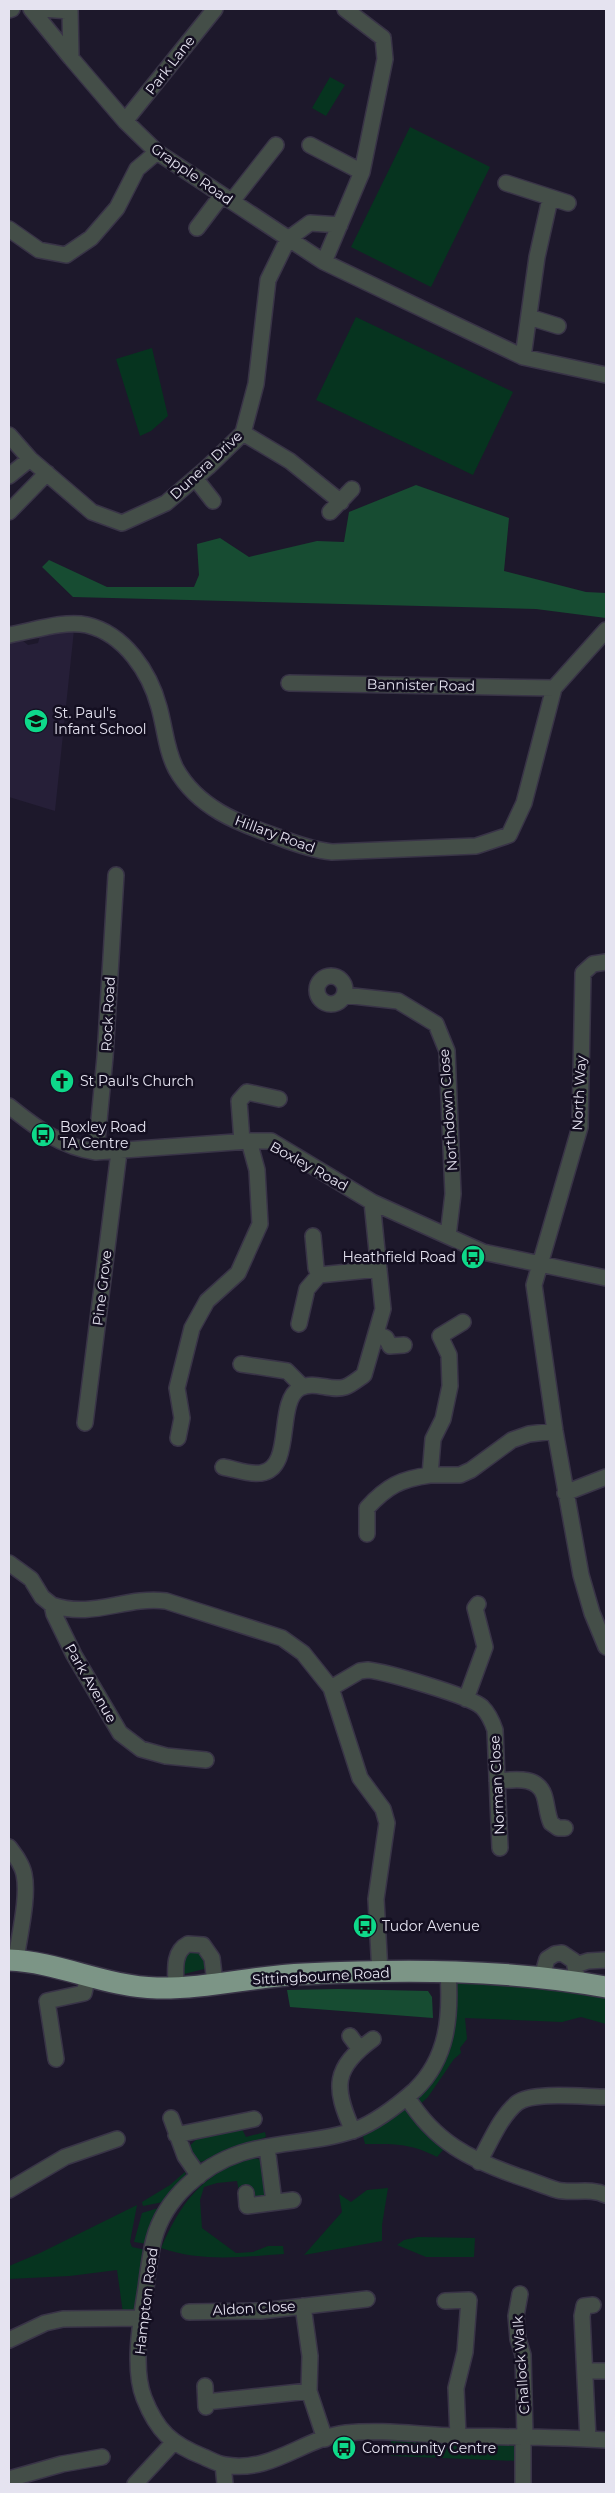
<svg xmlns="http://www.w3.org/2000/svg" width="615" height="2493" font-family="Montserrat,sans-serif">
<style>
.built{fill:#261f38}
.green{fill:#06341f}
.forest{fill:#174c32}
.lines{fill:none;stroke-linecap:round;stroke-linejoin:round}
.minor-casing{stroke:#393447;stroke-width:18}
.highway-casing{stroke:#393447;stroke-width:24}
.minor{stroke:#444e48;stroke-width:15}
.highway{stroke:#7c9586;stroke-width:21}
.labels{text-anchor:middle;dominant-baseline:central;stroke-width:5;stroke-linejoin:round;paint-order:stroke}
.street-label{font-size:14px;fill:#e5e3f0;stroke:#140f21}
.poi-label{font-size:14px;fill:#e5e3f0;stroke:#140f21;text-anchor:start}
</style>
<rect width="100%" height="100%" fill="#1d182b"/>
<path class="built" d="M74,630L55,811L9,797V643L23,641L28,645L38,643L40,636Z"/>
<path class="green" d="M330,77L345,85L326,116L312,108Z
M410,127L490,167L431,287L351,247Z
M356,317L513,392L473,475L316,400Z
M152,348L168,416L151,431L140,436L116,359Z
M185,1950H203L208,1968L184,1974L181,1972Z
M448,1973L606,1987V2024L581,2017L562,2022L465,2018L467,2039L460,2048L461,2053L454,2059L428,2097L415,2109L448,2144L437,2157C410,2143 395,2144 365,2144L361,2128L437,2062Z
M241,2127L246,2137L265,2132L266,2137L233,2149L214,2159L194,2163L189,2148C196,2133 226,2130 241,2127Z
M247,2157L258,2159L263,2162L268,2198L253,2199L249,2190L239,2191L237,2181L217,2183L204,2187L200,2200L202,2228L236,2253L253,2252L268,2246H283L284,2254C240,2257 202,2262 161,2248C182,2201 199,2179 247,2157Z
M186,2171L184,2181L168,2201L143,2206L142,2202L170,2185Z
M388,2188L382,2225V2241L304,2255L342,2212L339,2194L351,2202L367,2190Z
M137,2205L130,2242L132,2247L146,2250L135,2313H123L117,2270L70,2276L9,2279V2266L40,2253Z
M168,2205L148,2244L134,2242L142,2213Z
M418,2237L475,2238L474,2257H426L397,2245L404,2240Z
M391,2440H460L513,2445L519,2455L518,2461L391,2456Z"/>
<path class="forest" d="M416,485L509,518L504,571L586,592L606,593V618L536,609L73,597L42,567L49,560L107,587H194L199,575L197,544L220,538L249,557L317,541L344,542L349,512Z
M338,1989L428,1991L432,1997L433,2018L290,2007L287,1990Z"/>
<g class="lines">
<g class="minor-casing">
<path id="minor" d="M31,9L71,58
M42,9L70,11
M70,9L71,58L125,121L157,152L324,262L523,357L606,375
M9,10L12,9
M125,121L215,9
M310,145L362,172
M506,183L568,203
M232,201L276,145
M197,228L222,195
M9,229L39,250L66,255L91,238L117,208L137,169L157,152
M324,262L362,172L385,59L383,38L345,9
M529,317L558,326
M523,357L537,257L550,199
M243,433L290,461L341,502
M9,435L30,459L92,512L122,523L166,503L208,467L243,433L256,384L268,280L288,239L310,223L340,225
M9,476L30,459
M195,478L213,501
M9,512L47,473
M330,512L352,489
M9,635C33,631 63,620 87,625C125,634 150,673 159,707C165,728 166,750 176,769C198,808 238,823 278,837C296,844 313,850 332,852L476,846L509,835L524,803L554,688L606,630
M289,683L554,688
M606,962L593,964L583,973L580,1127L534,1285L555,1431L581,1575L592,1613L606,1647
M317 990a14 14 0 1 1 28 0a14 14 0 1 1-28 0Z
M344,995L398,1001L436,1024L447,1051L453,1194L448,1236
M9,1106C35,1127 61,1147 96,1152L249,1141H271L372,1202L483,1252L606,1278
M242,1141L239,1101L247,1092L279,1099
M96,1152L105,1057L116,875
M313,1236L316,1268L319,1275L379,1269
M463,1322L440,1336L449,1355L450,1386L443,1419L433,1439L430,1475H460L471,1470L512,1440L529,1434L555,1431
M299,1324L307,1289L319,1275
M376,1333L386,1338L390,1346L404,1345
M241,1364L287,1371L303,1387
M85,1423L119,1152
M178,1438L182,1418L177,1388L192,1328L207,1301L238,1273L260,1224L257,1170L249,1141
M223,1467C235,1469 250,1475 261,1473C295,1468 275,1402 300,1388C315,1380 330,1392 345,1387C351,1385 358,1379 364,1375L383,1309L372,1202
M565,1493L606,1477
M367,1534V1508C387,1486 401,1479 430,1475
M9,1563L31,1579L42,1597L52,1605L54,1614L74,1655L120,1733L141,1749L166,1756L206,1760
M52,1605C94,1619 124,1596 166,1601L282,1638L303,1653L331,1688L360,1778L383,1809L387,1823L376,1899L380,1973
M331,1688L360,1671L368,1670C386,1672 470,1696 482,1707C488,1713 492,1721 495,1730L500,1848
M466,1699L485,1647L475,1608L478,1604
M497,1781C513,1780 537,1775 544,1795C547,1804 547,1814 551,1823L558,1828H565
M9,1847C15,1855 22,1864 24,1874C29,1897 19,1936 16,1960
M576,1965L588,1961L606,1960
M448,1972C451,2016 448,2058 415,2090C398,2105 376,2122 355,2130C318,2143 278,2141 241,2153C202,2166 165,2198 154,2239C150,2255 148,2272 146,2288C141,2319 132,2368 144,2398C157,2431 171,2444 204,2457C211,2460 218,2464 225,2465C273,2473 303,2438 346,2433C383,2429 420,2435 457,2436C507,2437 556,2437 606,2440
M542,1977L547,1959L555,1954L562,1953L574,1961L578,1982
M176,1988C176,1973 172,1952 188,1944L203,1945L212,1958L215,1983
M350,2036L359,2048
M56,2059L47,2001L84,1993L88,1976
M407,2097C435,2142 469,2159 517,2176C530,2180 544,2186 557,2190C573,2194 589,2187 606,2195
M171,2118L185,2156L199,2176
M353,2131C333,2087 333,2068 373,2039
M176,2135L254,2119
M267,2147L274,2202
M479,2162C490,2143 500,2117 517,2103C533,2091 586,2097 606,2097
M9,2190L65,2157L117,2139
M246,2193L247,2206L293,2200
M520,2294L516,2316L518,2339L523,2355L525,2436
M445,2301L469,2300L465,2352L456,2388L458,2436
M303,2306L310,2356L309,2391L325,2439
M189,2312L261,2311L367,2299
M9,2340L45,2323L63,2319L141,2318
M585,2371H606
M205,2386L206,2407
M206,2402L309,2391
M588,2439L582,2316L584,2306L593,2305
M223,2465L225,2484
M9,2479L62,2464L102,2457
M135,2484L173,2443
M523,2484V2436"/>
</g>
<g class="highway-casing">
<path id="highway" d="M9,1960C59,1962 106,1987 157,1988C206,1989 255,1976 304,1974C404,1969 507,1969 606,1987"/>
</g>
<use href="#minor" class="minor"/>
<use href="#highway" class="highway"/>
</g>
<defs>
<g id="school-disc" transform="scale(1.25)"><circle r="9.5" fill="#0ed98a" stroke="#140f21"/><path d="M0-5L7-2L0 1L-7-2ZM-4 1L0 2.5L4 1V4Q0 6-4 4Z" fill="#111"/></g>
<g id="church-disc" transform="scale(1.25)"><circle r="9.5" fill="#0ed98a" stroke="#140f21"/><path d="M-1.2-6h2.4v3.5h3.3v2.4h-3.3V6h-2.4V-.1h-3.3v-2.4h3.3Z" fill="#111"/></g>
<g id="bus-disc" transform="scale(1.25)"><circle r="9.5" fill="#0ed98a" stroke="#140f21"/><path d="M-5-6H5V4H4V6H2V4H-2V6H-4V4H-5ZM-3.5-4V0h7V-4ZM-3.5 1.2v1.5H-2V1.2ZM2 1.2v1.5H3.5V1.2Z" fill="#111"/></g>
</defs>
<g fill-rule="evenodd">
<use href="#school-disc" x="36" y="721"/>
<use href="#church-disc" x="62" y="1081"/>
<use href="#bus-disc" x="43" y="1135"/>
<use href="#bus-disc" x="473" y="1257"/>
<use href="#bus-disc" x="365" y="1926"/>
<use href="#bus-disc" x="344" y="2448"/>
</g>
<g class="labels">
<g class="street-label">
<text transform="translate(170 65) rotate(-52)">Park Lane</text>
<text transform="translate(192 174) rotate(35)">Grapple Road</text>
<text transform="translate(206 465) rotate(-43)">Dunera Drive</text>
<text transform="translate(421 685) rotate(1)">Bannister Road</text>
<text transform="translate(275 834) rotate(20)">Hillary Road</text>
<text transform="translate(108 1014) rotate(-87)">Rock Road</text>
<text transform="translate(579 1093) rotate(-87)">North Way</text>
<text transform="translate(448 1110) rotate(-94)">Northdown Close</text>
<text transform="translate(309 1166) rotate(29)">Boxley Road</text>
<text transform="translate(102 1288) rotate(-83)">Pine Grove</text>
<text transform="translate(91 1683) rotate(60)">Park Avenue</text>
<text transform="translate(497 1785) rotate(-93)">Norman Close</text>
<text transform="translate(321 1976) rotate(-3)">Sittingbourne Road</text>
<text transform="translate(146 2301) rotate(-83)">Hampton Road</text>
<text transform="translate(254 2308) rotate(-3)">Aldon Close</text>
<text transform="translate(521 2365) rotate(-94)">Challock Walk</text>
</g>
<g class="poi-label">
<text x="54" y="713">St. Paul's<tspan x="54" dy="16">Infant School</tspan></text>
<text x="80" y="1081">St Paul's Church</text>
<text x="60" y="1127">Boxley Road<tspan x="60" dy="16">TA Centre</tspan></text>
<text x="456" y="1257" text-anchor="end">Heathfield Road</text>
<text x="382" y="1926">Tudor Avenue</text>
<text x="362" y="2448">Community Centre</text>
</g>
</g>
<rect width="615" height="2493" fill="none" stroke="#e5e3f0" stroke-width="20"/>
</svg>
